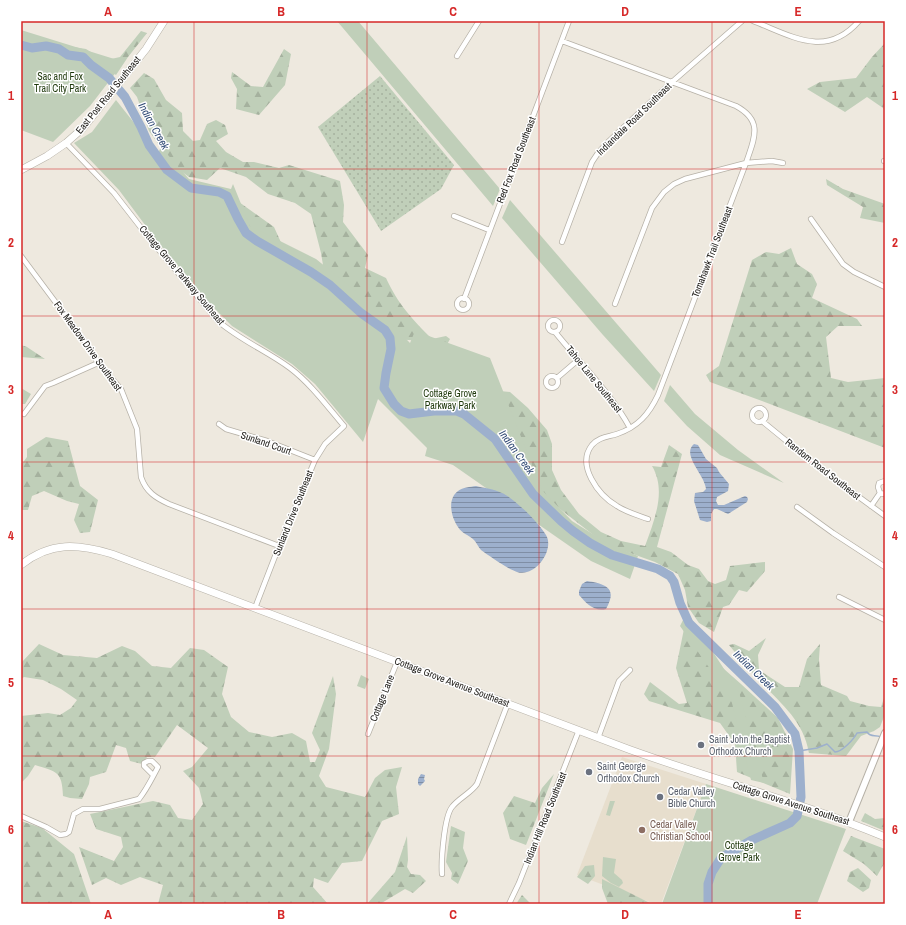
<svg xmlns="http://www.w3.org/2000/svg" width="906" height="925" font-family="'Archivo Narrow',sans-serif">
<style>
.built{fill:#e7decd}
.grass{fill:url(#grass-dots)}
.forest{fill:url(#forest-firs)}
.green{fill:#c0cfb9}
.water{fill:url(#water-rules)}
.lines{fill:none;stroke-linecap:round;stroke-linejoin:round}
.stream{stroke:#9db0cd;stroke-width:1.5}
.river{stroke:#9db0cd;stroke-width:9}
.minor-casing{stroke:#b6b1a7;stroke-width:6}
.tertiary-casing{stroke:#b6b1a7;stroke-width:8}
.secondary-casing{stroke:#b6b1a7;stroke-width:8}
.minor{stroke:#fff;stroke-width:4.5}
.tertiary{stroke:#fff;stroke-width:6}
.secondary{stroke:#fff;stroke-width:7}
.grid{fill:none;stroke:#d62828;stroke-width:1;stroke-opacity:0.55}
.worship-dot{fill:#6b7280;stroke:#fff;stroke-width:1.5}
.education-dot{fill:#8d6e63;stroke:#fff;stroke-width:1.5}
.labels{text-anchor:middle;dominant-baseline:central;stroke-width:3;stroke-linejoin:round;paint-order:stroke}
.park-label{font-size:10px;fill:#1d370a;stroke:#fff}
.street-label{font-size:10px;fill:#1d1b17;stroke:#fff}
.worship-label{font-size:10px;fill:#5b616d;stroke:#fff;text-anchor:start}
.education-label{font-size:10px;fill:#785e54;stroke:#fff;text-anchor:start}
.water-label{font-size:11px;font-style:italic;fill:#334c76;stroke:#fff}
.neatline{fill:none;stroke:#d62828;stroke-width:1.5}
.grid-label{font-size:13px;text-anchor:middle;font-weight:bold;fill:#d62828}
</style>
<defs>
<pattern id="grass-dots" width="8" height="8" patternUnits="userSpaceOnUse"><rect width="8" height="8" fill="#c0cfb9"/><path d="M2 2h.1M6 6h.1" fill="none" stroke="#a5b19e" stroke-width="1.8" stroke-linecap="round"/></pattern>
<pattern id="forest-firs" width="22" height="20" patternUnits="userSpaceOnUse"><rect width="22" height="20" fill="#c0cfb9"/><path d="M5 1l3.5 6h-7zM16 11l3.5 6h-7z" fill="#a5b19e"/></pattern>
<pattern id="water-rules" width="6" height="5" patternUnits="userSpaceOnUse"><rect width="6" height="5" fill="#9db0cd"/><path d="M0 2.5h6" fill="none" stroke="#7f8ea5"/></pattern>
</defs>
<rect width="100%" height="100%" fill="#eee9df"/>
<path class="built" d="M622,757L706,784L661,904H655L577,875Z"/>
<path class="grass" d="M380,76L454,165L441,189L381,231L318,127Z"/>
<path class="forest" d="M141,31L147,33L128,57L116,75L74,47L86,49L94,54L111,59L120,57Z
M885,43V111L883,108L867,97L845,112L807,89L820,82L856,78L872,57Z
M284,49L291,54L285,85L259,115L236,109L237,89L231,78L232,72L251,86L263,87Z
M144,73L154,79L166,100L182,113L183,131L193,141L200,140L207,124L216,120L225,125L228,134L216,141L226,152L243,162H254L279,168L289,165L340,181L344,205L343,222L368,255L365,268L386,278C398,304 412,319 432,339L446,336L450,339L443,352L422,341L395,339L324,271L321,253L311,214L295,203L268,194L246,177L220,168L207,180L189,177L174,166L149,131L137,97L130,88Z
M826,179L843,189L885,204V223L860,218L863,207L827,185Z
M239,202L274,227L284,249L247,225Z
M791,248L797,264L812,274L817,284L812,298L857,319L862,326H838L826,337L831,378L848,382L885,378V448L762,401L710,382L706,375L719,366L752,260L766,252L779,254Z
M21,345L27,347L45,359L21,357Z
M403,362L489,390L510,392L528,408L547,430L552,444V470L561,490L579,514L601,532L621,541L645,546C654,521 667,491 652,466L661,467L669,445L682,454L657,547L671,552L688,565L699,569L708,581L715,584L726,580L730,566L765,562V571L747,592L739,590L729,605L723,607L714,632L699,623L688,607L685,590L678,574L655,562L605,544L551,502Z
M21,388L31,394L25,404H21Z
M46,437L68,441L80,486L98,500L90,532L80,533L74,520L79,504L67,501L44,491L32,496L28,510H21V465L27,457V449Z
M685,624L707,654L741,684L778,718L793,749L790,794L737,772L735,744L720,723L649,701L644,694L650,682L679,704L687,703L676,668Z
M766,638L758,655L759,670L785,687H799L807,659L820,644L819,659L821,685L847,696L850,701L869,706L881,707L885,695V714L880,727L874,731L861,736L846,756L809,753C803,718 777,701 755,676C746,666 738,656 729,645L734,644L749,651Z
M39,644L63,655L97,658L122,646L135,651L152,666L171,668L190,648L204,650L228,667L222,694L231,717L249,732L272,737L292,733L306,741L310,762H315L320,750L312,733L333,676L336,694L329,749L319,776L326,787L365,797L375,778L385,770L402,767L396,787L399,814L382,821L362,861L342,863L328,883L314,878L313,887L328,904H158L163,885L140,877L121,885L106,878L92,885L79,847L114,861L123,847L121,837L96,829L90,814L153,801L170,805L178,818L192,820L203,804L199,788L183,771L192,767L208,748L177,725L155,757H147L142,764L130,761L126,748L116,745L106,772L90,777L89,784L82,799L70,798L63,796C62,771 57,772 35,765L28,776L21,783V716L48,713L60,715L71,708L77,700L61,689L43,680L24,677L21,679V663Z
M554,774L526,845L510,839L503,813L514,796L535,803L542,788Z
M865,813L875,819L885,818V831L861,821Z
M21,821L42,828L74,854L91,904H21Z
M451,826L465,832L463,848L468,861L458,884L451,879L452,873L446,862Z
M407,836L408,860L407,867L411,874L420,875L426,881L413,893L405,889L380,904H367L395,872Z
M851,836L885,849V862L877,876L864,864L843,851Z
M594,865L595,876L588,884L577,877L585,866Z
M858,868L871,880L869,888L863,892L847,881L850,872Z
M602,879L652,904H608L602,888Z
M522,895L531,904H516Z"/>
<path class="green" d="M337,21H358L500,189L493,206Z
M21,30L124,62L90,106L53,142L21,130Z
M116,100L158,153L161,147L189,179L231,189L233,184L250,226L316,259L373,305L410,343L415,331L490,358L542,490L572,521L607,543L638,556L630,579L591,561L453,465L425,456L427,448L378,399L363,442L315,384L292,364L232,326L211,305L157,241L119,190L74,143L92,132Z
M510,200L661,375L654,391L603,335L502,218Z
M670,385L695,414L738,450L784,483L720,455L687,426L664,401Z
M687,612L739,692L764,783L751,780L731,699L680,626Z
M361,675L369,679L365,689L357,686Z
M706,784L846,829L817,904H662Z
M610,801H615L610,816L606,815Z
M603,857L616,859L614,873L622,880L623,883L619,887L611,883L602,876Z"/>
<path class="water" d="M694,444L698,445L706,459L717,468L719,472L729,484L728,491L717,497L716,501L718,505H724L745,496L747,497L748,499L747,502L728,514L717,509H714L711,514V521L707,522L700,520L694,501L695,493L703,492L706,489C705,475 681,455 694,444Z
M476,486C484,488 494,489 502,493C514,498 540,524 546,535C555,550 535,578 517,572C509,570 488,555 481,550C478,547 477,543 474,540C469,535 461,533 458,527C451,517 447,499 458,491C463,487 470,487 476,486Z
M587,581C606,584 618,588 606,609C594,612 586,603 579,595V591L582,584Z
M421,774L425,775L424,779L425,781L420,786L418,784V779Z"/>
<g class="lines">
<path class="stream" d="M799,751L817,748L827,744L835,752C842,752 854,739 857,733L867,732C871,738 875,734 881,737"/>
<path class="river" d="M21,45L32,48L46,46L59,49L68,55L83,57L91,65L109,78L125,97L141,127L149,145L167,170L191,188L219,192L227,196L238,219L246,233L257,241L311,272L330,285L361,313L385,330L390,338L391,349L386,373L384,388L394,404L401,411L409,414L434,411H457L464,414L495,439L533,494L561,521L573,531L590,543L612,555L658,569L670,576L674,582L680,603L689,623L775,707L795,734L799,751L801,797L797,816L790,823L752,840L721,858L712,872L708,884V904"/>
<g class="minor-casing">
<path id="minor" d="M753,21C792,36 826,59 859,21
M562,41L736,106C764,121 754,139 746,163L658,395C649,414 638,427 617,434C608,437 599,437 592,445C576,465 598,495 617,506C626,512 637,515 648,519
M457,56L479,21
M66,143L114,193L149,238L218,321C240,340 267,351 290,368C310,383 327,406 344,426L325,444L315,460L279,546L255,608
M884,161H885
M454,216L489,230
M811,219L843,264L854,272L885,287
M562,242L592,162L598,153L606,144L672,82L742,21
M21,256L86,343L98,363L121,389L137,429L141,477C146,492 156,498 169,504L279,546
M457 304a6 6 0 1 1 12 0a6 6 0 1 1-12 0Z
M464,299L569,21
M615,304L652,208L664,192L674,184L685,179L746,163L772,161L783,163
M548 326a6 6 0 1 1 12 0a6 6 0 1 1-12 0Z
M555,332C580,363 611,393 630,428
M546 382a6 6 0 1 1 12 0a6 6 0 1 1-12 0Z
M557,378L578,360
M752 415a7 7 0 1 1 14 0a7 7 0 1 1-14 0Z
M24,414L45,386L53,383L98,363
M762,421L822,470L885,516
M219,424L226,429L267,441L315,460
M885,481L879,483L878,487L880,493L885,494
M871,506L880,493
M797,507L833,533L885,567
M839,597L885,620
M368,734L397,662
M598,738L619,681L630,670
M21,816L46,827L60,835L66,834L69,832L74,814L83,809H100L139,799C147,789 152,778 158,767L152,761H148L144,763V766L153,775
M442,874C441,861 444,817 452,807C459,798 471,793 477,784L508,703
M509,904L519,883L579,730"/>
</g>
<g class="tertiary-casing">
<path id="tertiary" d="M849,822L885,733"/>
</g>
<g class="secondary-casing">
<path id="secondary" d="M21,170L47,156L66,143L83,128L146,49L164,21
M21,565C51,541 78,544 112,554L628,749C713,780 801,802 885,837"/>
</g>
<use href="#minor" class="minor"/>
<use href="#tertiary" class="tertiary"/>
<use href="#secondary" class="secondary"/>
</g>
<path class="grid" d="M194,21V904M367,21V904M539,21V904M712,21V904M21,169H885M21,316H885M21,462H885M21,609H885M21,756H885"/>
<g class="worship-dot">
<circle cx="701" cy="745" r="4"/>
<circle cx="589" cy="772" r="4"/>
<circle cx="660" cy="797" r="4"/>
</g>
<circle class="education-dot" cx="642" cy="830" r="4"/>
<g class="labels">
<g class="park-label">
<text x="60" y="76">Sac and Fox<tspan x="60" dy="12">Trail City Park</tspan></text>
<text x="450" y="393">Cottage Grove<tspan x="450" dy="12">Parkway Park</tspan></text>
<text x="739" y="845">Cottage<tspan x="739" dy="12">Grove Park</tspan></text>
</g>
<g class="street-label">
<text transform="translate(108 95) rotate(-51)">East Post Road Southeast</text>
<text transform="translate(634 119) rotate(-44)">Indiandale Road Southeast</text>
<text transform="translate(516 160) rotate(-69)">Red Fox Road Southeast</text>
<text transform="translate(712 252) rotate(-69)">Tomahawk Trail Southeast</text>
<text transform="translate(182 275) rotate(50)">Cottage Grove Parkway Southeast</text>
<text transform="translate(88 346) rotate(54)">Fox Meadow Drive Southeast</text>
<text transform="translate(594 379) rotate(51)">Tahoe Lane Southeast</text>
<text transform="translate(266 443) rotate(19)">Sunland Court</text>
<text transform="translate(823 469) rotate(38)">Random Road Southeast</text>
<text transform="translate(293 513) rotate(-68)">Sunland Drive Southeast</text>
<text transform="translate(452 682) rotate(21)">Cottage Grove Avenue Southeast</text>
<text transform="translate(382 698) rotate(-68)">Cottage Lane</text>
<text transform="translate(791 803) rotate(18)">Cottage Grove Avenue Southeast</text>
<text transform="translate(545 818) rotate(-68)">Indian Hill Road Southeast</text>
</g>
<g class="worship-label">
<text x="709" y="739">Saint John the Baptist<tspan x="709" dy="12">Orthodox Church</tspan></text>
<text x="597" y="766">Saint George<tspan x="597" dy="12">Orthodox Church</tspan></text>
<text x="668" y="791">Cedar Valley<tspan x="668" dy="12">Bible Church</tspan></text>
</g>
<g class="education-label">
<text x="650" y="824">Cedar Valley<tspan x="650" dy="12">Christian School</tspan></text>
</g>
<g class="water-label">
<text transform="translate(154 126) rotate(61)">Indian Creek</text>
<text transform="translate(517 452) rotate(54)">Indian Creek</text>
<text transform="translate(754 670) rotate(44)">Indian Creek</text>
</g>
</g>
<rect width="906" height="925" fill="none" stroke="#ffffff" stroke-width="44"/>
<rect x="22" y="22" width="862" height="881" class="neatline"/>
<g class="grid-label">
<text x="108" y="16">A</text>
<text x="281" y="16">B</text>
<text x="453" y="16">C</text>
<text x="625" y="16">D</text>
<text x="798" y="16">E</text>
<text x="11" y="100">1</text>
<text x="895" y="100">1</text>
<text x="11" y="247">2</text>
<text x="895" y="247">2</text>
<text x="11" y="394">3</text>
<text x="895" y="394">3</text>
<text x="11" y="540">4</text>
<text x="895" y="540">4</text>
<text x="11" y="687">5</text>
<text x="895" y="687">5</text>
<text x="11" y="834">6</text>
<text x="895" y="834">6</text>
<text x="108" y="919">A</text>
<text x="281" y="919">B</text>
<text x="453" y="919">C</text>
<text x="625" y="919">D</text>
<text x="798" y="919">E</text>
</g>
</svg>
